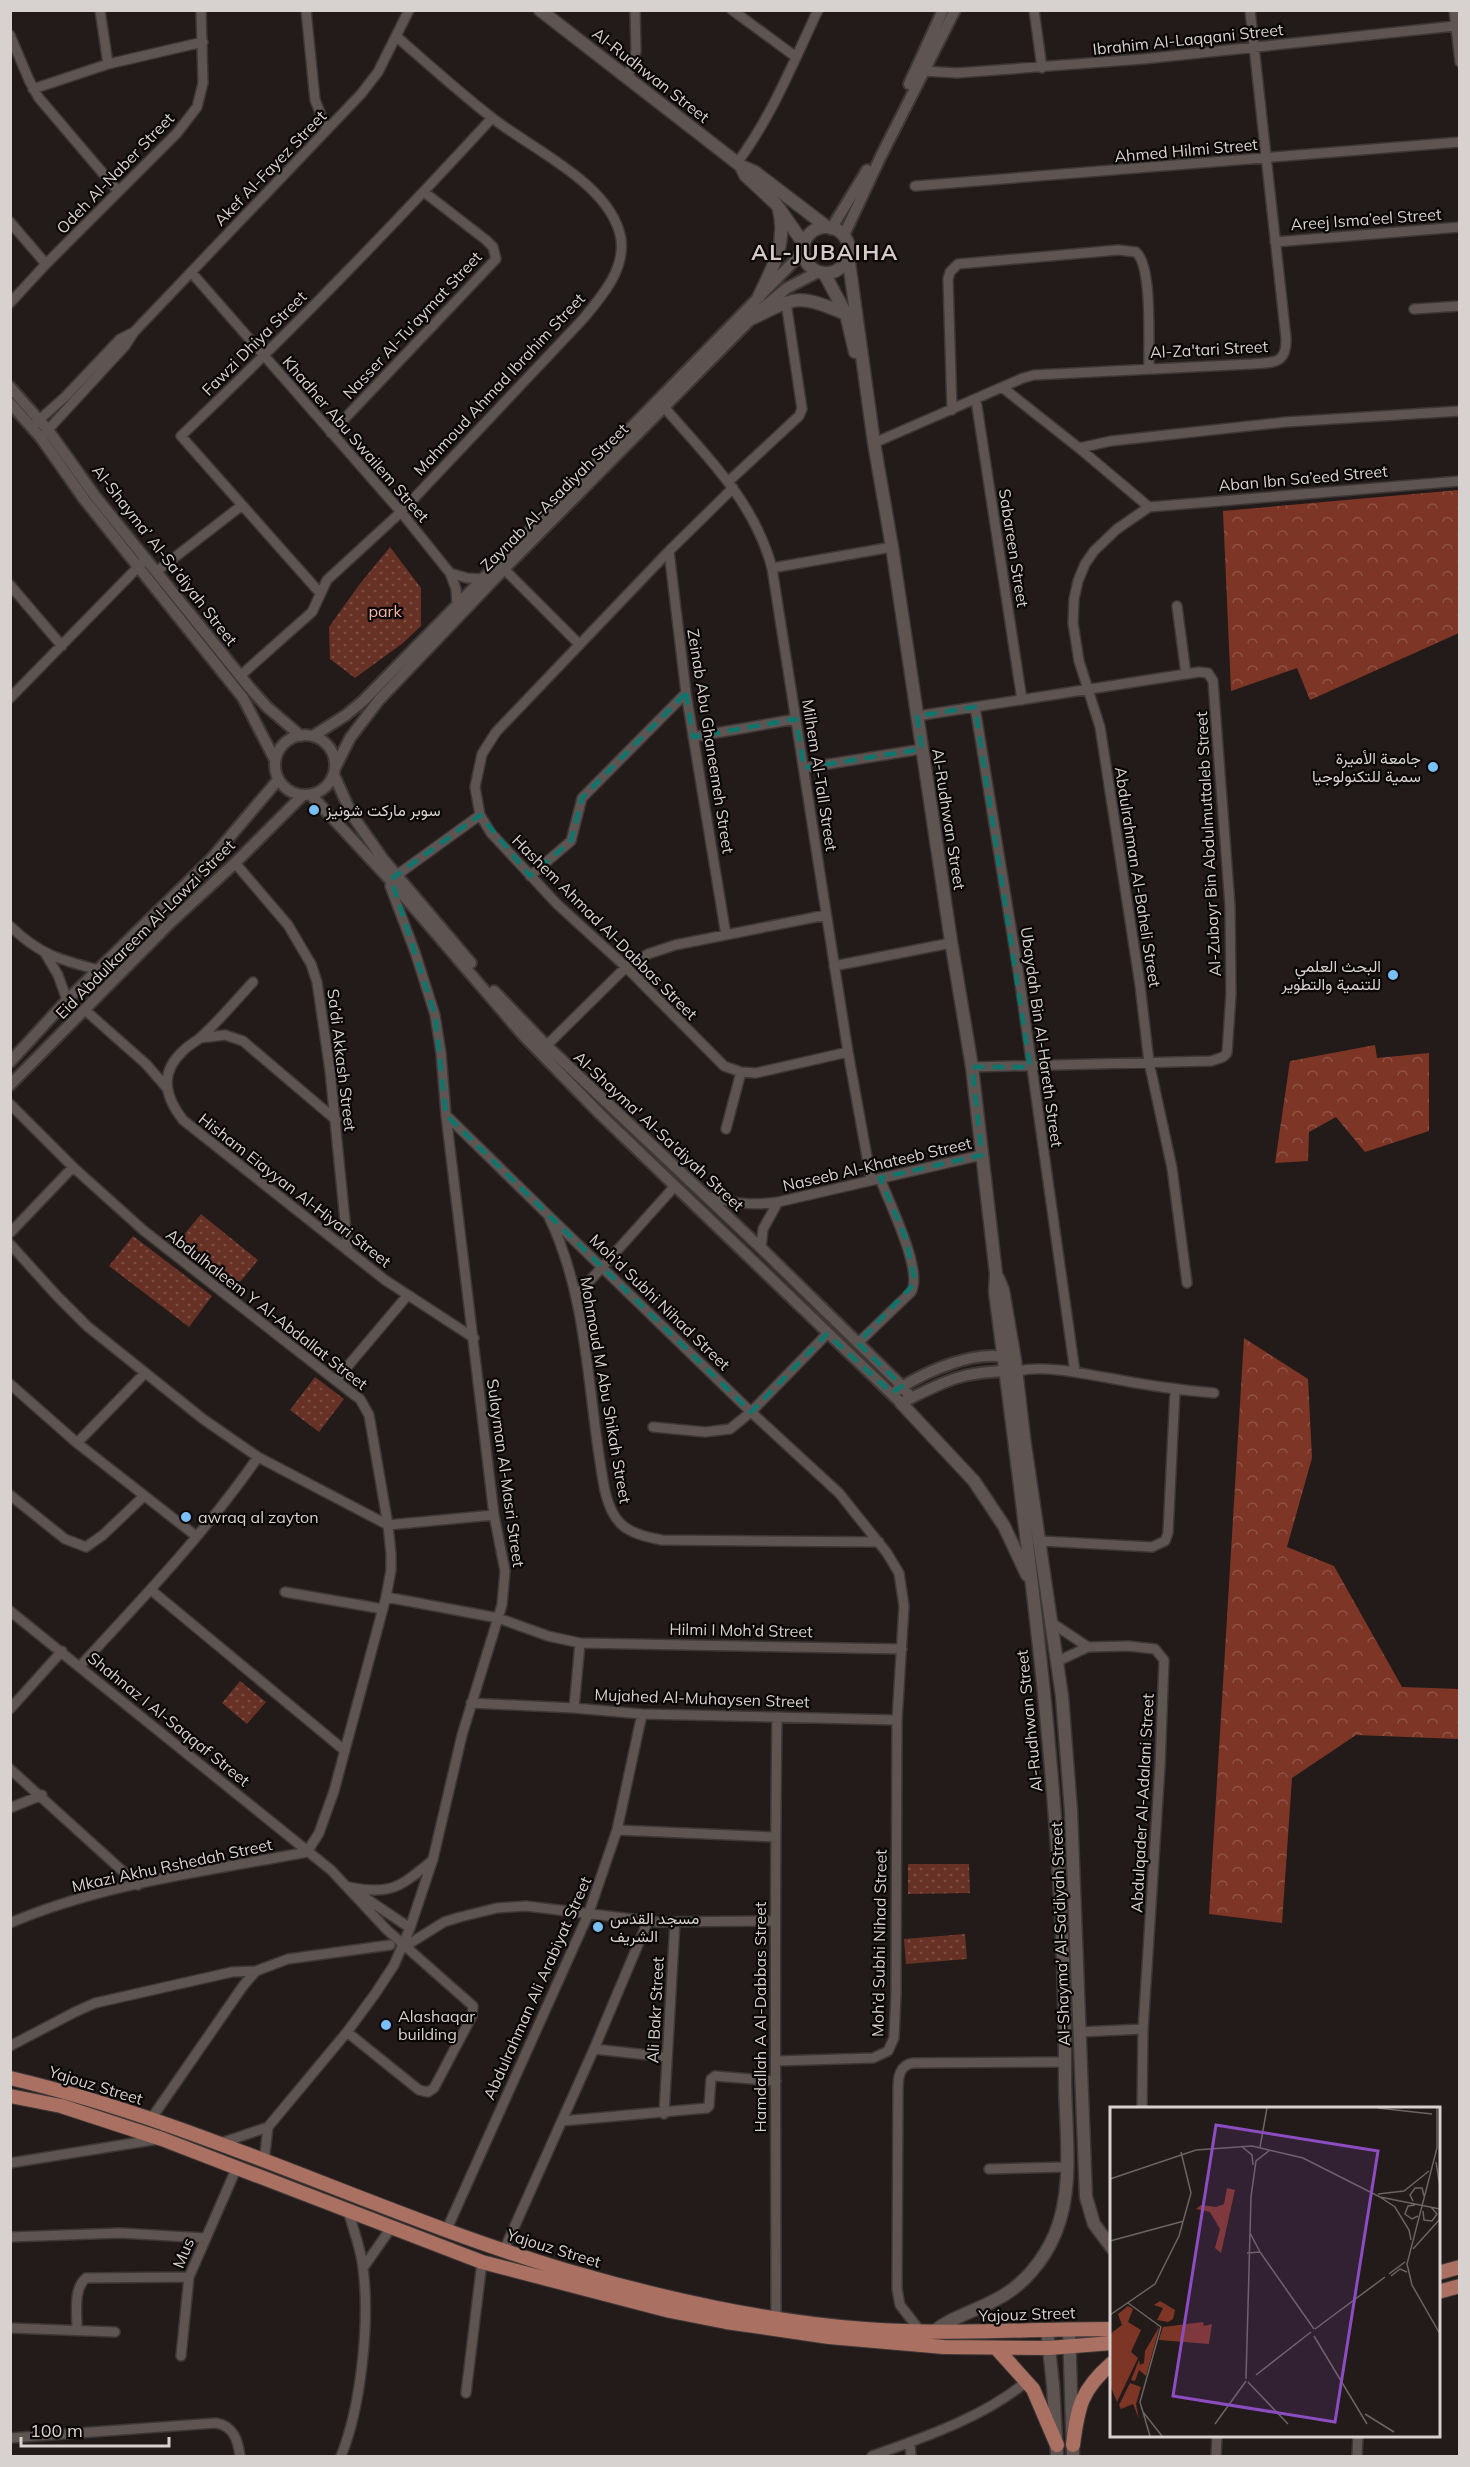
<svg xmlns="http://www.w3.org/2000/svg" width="1470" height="2467" font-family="Mulish,Vazirmatn,sans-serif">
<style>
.green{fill:url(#green-dots)}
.forest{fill:url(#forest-crowns)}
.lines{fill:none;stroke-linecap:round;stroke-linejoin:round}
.minor-casing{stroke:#3d3736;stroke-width:12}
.tertiary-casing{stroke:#3d3736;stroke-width:14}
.secondary-casing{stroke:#3d3736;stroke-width:15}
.primary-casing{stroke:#3d3736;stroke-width:16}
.minor{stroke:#5e5452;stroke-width:9}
.tertiary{stroke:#5e5452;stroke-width:10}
.secondary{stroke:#5e5452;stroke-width:12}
.primary{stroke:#aa7062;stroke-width:14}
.marked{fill:none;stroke:#0f766e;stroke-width:4.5;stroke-dasharray:12 8;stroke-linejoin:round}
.poi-dot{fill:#79bff8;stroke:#0a0706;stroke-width:2}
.labels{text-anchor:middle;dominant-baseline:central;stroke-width:4.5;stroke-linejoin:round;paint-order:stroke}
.street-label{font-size:16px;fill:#d7d1d0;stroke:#0a0706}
.park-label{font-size:16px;fill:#f7b6a6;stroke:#0a0706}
.poi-label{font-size:16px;fill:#d7d1d0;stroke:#0a0706;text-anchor:start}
.district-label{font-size:22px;font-weight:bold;letter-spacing:1.5px;fill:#d5cac7;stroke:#0a0706}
.inset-road{fill:none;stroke:#6b6462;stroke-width:1.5}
.view{fill:#8d4dc2;fill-opacity:0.15;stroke:#8d4dc2;stroke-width:3}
.inset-edge{fill:none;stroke:#d7d1d0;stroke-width:3}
</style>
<defs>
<pattern id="green-dots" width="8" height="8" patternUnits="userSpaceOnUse" patternTransform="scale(1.5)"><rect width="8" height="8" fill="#673225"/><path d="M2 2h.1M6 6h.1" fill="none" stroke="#7c4f44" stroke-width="1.8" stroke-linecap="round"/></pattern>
<pattern id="forest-crowns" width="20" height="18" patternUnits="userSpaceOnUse" patternTransform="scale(1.5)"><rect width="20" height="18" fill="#7d3626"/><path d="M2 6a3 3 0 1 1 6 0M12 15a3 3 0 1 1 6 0" fill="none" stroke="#8f5244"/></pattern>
</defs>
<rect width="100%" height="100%" fill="#231b19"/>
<path class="green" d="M390,547L421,588V626L403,643L355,678L330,659L329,627L359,585Z
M201,1214L258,1260L235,1288L178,1242Z
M133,1236L212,1296L189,1327L109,1266Z
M315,1377L344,1399L319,1432L290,1410Z
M240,1681L266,1702L247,1724L222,1703Z
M908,1864H969L970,1893L908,1894Z
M965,1934L967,1959L906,1964L904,1939Z"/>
<path class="forest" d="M1459,490V633L1310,700L1297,668L1231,691L1223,511Z
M1375,1045L1377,1058L1429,1053V1131L1365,1152L1336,1117L1309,1132L1308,1161L1275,1163L1290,1061Z
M1244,1338L1308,1379L1312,1458L1287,1547L1334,1566L1402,1687L1459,1689V1739L1356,1735L1292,1778L1282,1923L1209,1914Z"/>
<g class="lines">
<g class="minor-casing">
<path id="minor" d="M100,10L108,64
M306,10L315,100L327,130
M732,10L796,57
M1034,10L1042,68
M1454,10L1460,62
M10,35L29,80L39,98L118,191
M923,71L957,73L1143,59L1455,26
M628,77L636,51L635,10
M33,89L108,64L203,42
M737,163C772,116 793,63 818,10
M915,186L1460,142
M10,222L46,264
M1275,242L1460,227
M191,272L401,512L450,573L456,589L457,605
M10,303L46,264L177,133L197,107L203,83L201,10
M1414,309L1460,306
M1003,388L1079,448L1149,507
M976,400L1022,700
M664,407C708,458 754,501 772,568L848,1052L871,1179
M952,410L948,279L950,272L958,264L1118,250L1136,252C1153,267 1148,344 1149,368
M31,427L65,397L120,339L134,332
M331,433L496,259L493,247L486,240L424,192
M44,434L125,346L134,332L361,94L378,72L409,10
M874,443L1023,378L1034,375L1252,364C1273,362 1287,365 1286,338L1250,10
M1079,448L1111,441L1286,422L1460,411
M728,482L799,416L802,409L786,302
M733,488L669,551L496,732L482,754L475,787L480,815L491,833L557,904L626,967L724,1066L741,1072L756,1073L848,1052
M669,551L686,693L726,935
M772,568L892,547
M504,569L579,644
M157,571L241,506
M450,573L467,578L482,579
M10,585L62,646
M320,593L181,436C288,334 392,227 492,118
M1177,606L1186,674
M240,676L312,612L327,580L401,512L583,319C601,297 625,271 621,239C612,184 531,149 491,117C459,92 428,64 397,37
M10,698L143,562
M975,707L1020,983L1075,1372
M917,716L1199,672L1208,673L1213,681L1230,906L1231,994L1227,1053L1223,1057L1211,1061L972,1067
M693,737L796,719
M804,768L922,749
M235,863L288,925L311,964L317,982L330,1071L348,1251
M530,876L571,841L582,798L686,693
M10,926C40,955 60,960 99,970
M45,953L58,975L67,1000
M834,966L951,943
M253,982C236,1000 220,1020 201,1037C196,1042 188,1045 183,1051C159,1073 165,1097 183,1120L385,1280L474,1338
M85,1010L146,1064L166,1087
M200,1038L225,1035L243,1041L336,1120
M543,1049L626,967L648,954L675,945L826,915
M10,1104L73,1167L143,1230L353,1394L360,1399L369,1415L388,1525L391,1554V1570L386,1597L334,1791L319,1833L307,1852
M446,1115L548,1215C590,1300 587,1400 605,1491C613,1526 628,1534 662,1540L879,1542
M726,1129L741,1072
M706,1196C731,1203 752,1206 778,1202L982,1155
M548,1215L751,1412L839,1493L887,1553L899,1573L904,1606L897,1720L896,1994L894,2038L888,2051L873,2058L776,2061
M10,1233L73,1167
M10,1244L57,1296L87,1326L203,1419L258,1457L388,1525L494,1515
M761,1248L763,1229L778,1202
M1187,1283L1172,1168L1149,1062L1140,985L1100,727L1079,661L1073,623L1074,599L1078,581L1085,564L1094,551L1117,529L1149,507L1460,481
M577,1295L675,1186
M858,1343L911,1292C924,1271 888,1201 880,1178
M1017,1371C1046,1365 1080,1373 1109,1378C1144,1385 1179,1390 1214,1393
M336,1380L407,1296
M10,1384L77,1443L196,1536
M653,1427L705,1432L730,1429L751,1412L827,1334
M77,1443L145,1373
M10,1495L65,1539L86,1547L103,1535L144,1496
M1041,1541L1152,1547L1165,1541L1168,1533L1175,1390
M151,1590L344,1750
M285,1592L383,1609
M386,1597L498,1618L548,1636L580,1643L902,1649
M10,1611L331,1870L387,1930L473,2006L472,2016L434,2088L428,2092L419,2090L347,2032
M1052,1623L1088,1647
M1058,1661L1088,1647L1128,1646L1155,1649L1164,1660L1160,1766L1143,2029L1142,2108
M80,1666C142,1599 206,1532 258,1457
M471,1703L574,1708L642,1714L897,1720
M574,1708L580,1643
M10,1709L62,1651
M10,1769L138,1885
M10,1808L42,1795
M617,1830L775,1837
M349,1887C392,1896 401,1886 433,1860
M361,1895L410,1928
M10,1923C103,1883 209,1871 307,1852
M403,1944L412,1942L444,1922L460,1917L497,1908L526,1906L657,1922L774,1921
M1080,2032L1143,2029
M10,2046L75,2012L95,2003L232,1972L256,1971L288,1959L390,1945
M594,2049L667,2057
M664,2114L675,1922
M151,2119L243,1986L256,1971
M562,2121L707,2108L709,2106L711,2079L715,2076L776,2081
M218,2144L268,2127L347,2032L375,1994L394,1965L410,1928L433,1859L462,1735L502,1605L505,1571L494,1515L446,1115L441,1053L435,1015L415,952L390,886L391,881L397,875L480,815
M264,2162L268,2127
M10,2163L159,2139
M989,2169L1066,2167
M446,2231L588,1915L617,1830L642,1714
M10,2237L120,2233L205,2238
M504,2250L594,2049L648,1921
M363,2268L391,2228
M776,2318C776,2118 774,1917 777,1717
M10,2328L115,2332
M77,2329C77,2313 73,2289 86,2278L189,2277
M921,2332L900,2305L897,2289L898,2090C898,2078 899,2065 913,2063L1065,2062
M181,2356L189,2277L237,2167
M466,2393L482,2262
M10,2438L216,2423C234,2426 238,2441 240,2456
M910,2442L911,2456
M341,2456C361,2407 370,2322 363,2268C361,2249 353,2229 348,2210
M872,2456C922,2438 985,2417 1027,2381
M1216,2456L1217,2436
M1357,2456L1358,2436"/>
</g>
<g class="tertiary-casing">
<path id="tertiary" d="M909,84L943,10
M831,229L867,170
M844,235L881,156L955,10
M10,387L48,430L95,496L250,688L267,707L301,736
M10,403L41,438L84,499L243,698L275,760
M275 765a30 30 0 1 1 60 0a30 30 0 1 1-60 0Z
M313,736L346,715L363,701L803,252
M335,768L350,738L379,700L504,569L760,310L787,288L818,272
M334,775L352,815L383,859L471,963
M311,795L391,881L522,1034L600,1114L901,1403C945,1381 962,1371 1012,1371
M494,991L546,1045L761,1248L902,1386L911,1398
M10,1062L67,1000L211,859L278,780
M10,1085L171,922L235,863L302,796
M897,1390C926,1371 976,1349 1009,1358"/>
</g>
<g class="secondary-casing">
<path id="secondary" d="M540,10L741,166L755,172L827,227
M741,166L745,175L776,204L804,244
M803 250a23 23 0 1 1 46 0a23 23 0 1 1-46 0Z
M848,255L874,443L892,547L951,941L972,1067L996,1274L995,1292C1029,1553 1066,1816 1065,2079C1065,2129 1075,2187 1055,2234C1044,2260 1023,2286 997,2299C976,2311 953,2316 933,2332
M824,273L846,314L855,352
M759,296C773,268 787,242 779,210
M751,319C797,296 798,294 846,314
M998,1278L1003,1290L1015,1360L1024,1438L1062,1696L1071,1811L1086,2197L1094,2224L1112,2248
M901,1403L974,1481L1004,1526L1027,1575
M1069,2329L1073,2456
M1047,2330L1053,2385L1057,2456"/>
</g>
<g class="primary-casing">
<path id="primary" d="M10,2078C202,2123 379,2215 568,2271C660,2298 769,2322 865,2329C948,2335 1029,2329 1112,2329
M10,2096L61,2106L162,2139L482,2262L670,2311L726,2322L829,2337L944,2347L1049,2348L1112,2343
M1438,2273L1460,2267
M1438,2292L1460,2286
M997,2349L1033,2389L1057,2445
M1073,2445C1078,2406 1081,2390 1112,2363"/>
</g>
<use href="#minor" class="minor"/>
<use href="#tertiary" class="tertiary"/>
<use href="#secondary" class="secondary"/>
<use href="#primary" class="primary"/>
</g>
<path class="marked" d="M686,693L693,737L796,719L804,768L922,749L917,716L975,707L1030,1067H972L982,1155L880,1178L906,1239L915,1283L858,1343L902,1386L892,1393L827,1334L751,1412L446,1115L435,1015L391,879L480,815L530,876L571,841L582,798Z"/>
<g class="poi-dot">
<circle cx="1433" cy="767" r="6"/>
<circle cx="314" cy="810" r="6"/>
<circle cx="1393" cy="975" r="6"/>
<circle cx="186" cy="1517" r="6"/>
<circle cx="598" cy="1927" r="6"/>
<circle cx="386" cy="2025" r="6"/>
</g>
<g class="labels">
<g class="street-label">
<text transform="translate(1188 39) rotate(-6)">Ibrahim Al-Laqqani Street</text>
<text transform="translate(651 75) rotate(38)">Al-Rudhwan Street</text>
<text transform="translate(1186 150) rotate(-5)">Ahmed Hilmi Street</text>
<text transform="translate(270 168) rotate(-46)">Akef Al-Fayez Street</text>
<text transform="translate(115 173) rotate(-46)">Odeh Al-Naber Street</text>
<text transform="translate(1366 219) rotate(-4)">Areej Isma’eel Street</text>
<text transform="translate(412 325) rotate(-47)">Nasser Al-Tu’aymat Street</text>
<text transform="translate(254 343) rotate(-45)">Fawzi Dhiya Street</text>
<text transform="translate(1209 349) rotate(-3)">Al-Za'tari Street</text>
<text transform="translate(499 384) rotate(-47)">Mahmoud Ahmad Ibrahim Street</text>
<text transform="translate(356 439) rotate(49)">Khadher Abu Swailem Street</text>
<text transform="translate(1303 478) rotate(-5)">Aban Ibn Sa’eed Street</text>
<text transform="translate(554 497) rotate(-45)">Zaynab Al-Asadiyah Street</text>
<text transform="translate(1014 548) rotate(81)">Sabareen Street</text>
<text transform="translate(165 555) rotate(52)">Al-Shayma’ Al-Sa’diyah Street</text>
<text transform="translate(711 741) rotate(81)">Zeinab Abu Ghaneemeh Street</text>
<text transform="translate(820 775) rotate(81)">Milhem Al-Tall Street</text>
<text transform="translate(949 819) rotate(81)">Al-Rudhwan Street</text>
<text transform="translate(1208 844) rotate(-93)">Al-Zubayr Bin Abdulmuttaleb Street</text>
<text transform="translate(1138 877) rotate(81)">Abdulrahman Al-Baheli Street</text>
<text transform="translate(605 927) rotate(45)">Hashem Ahmad Al-Dabbas Street</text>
<text transform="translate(145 929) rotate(-45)">Eid Abdulkareem Al-Lawzi Street</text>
<text transform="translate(1042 1037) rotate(82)">Ubaydah Bin Al-Hareth Street</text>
<text transform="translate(342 1060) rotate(83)">Sa’di Akkash Street</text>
<text transform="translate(659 1131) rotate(43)">Al-Shayma' Al-Sa'diyah Street</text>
<text transform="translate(877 1164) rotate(-13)">Naseeb Al-Khateeb Street</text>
<text transform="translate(295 1190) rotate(38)">Hisham Eiayyan Al-Hiyari Street</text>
<text transform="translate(660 1302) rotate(44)">Moh’d Subhi Nihad Street</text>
<text transform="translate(267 1309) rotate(38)">Abdulhaleem Y Al-Abdallat Street</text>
<text transform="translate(606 1390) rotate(80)">Mohmoud M Abu Shikah Street</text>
<text transform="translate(506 1473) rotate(82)">Sulayman Al-Masri Street</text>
<text transform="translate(741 1630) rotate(1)">Hilmi I Moh’d Street</text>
<text transform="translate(702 1698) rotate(2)">Mujahed Al-Muhaysen Street</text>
<text transform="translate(169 1719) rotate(39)">Shahnaz I Al-Saqqaf Street</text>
<text transform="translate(1029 1721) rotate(-96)">Al-Rudhwan Street</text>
<text transform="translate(1142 1803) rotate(-87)">Abdulqader Al-Adalani Street</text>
<text transform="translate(172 1865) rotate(-12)">Mkazi Akhu Rshedah Street</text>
<text transform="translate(1060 1934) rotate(-92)">Al-Shayma’ Al-Sa’diyah Street</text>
<text transform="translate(879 1943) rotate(-89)">Moh’d Subhi Nihad Street</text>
<text transform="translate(537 1988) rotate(-66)">Abdulrahman Ali Arabiyat Street</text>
<text transform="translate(655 2010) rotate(-87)">Ali Bakr Street</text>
<text transform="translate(760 2017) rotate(-90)">Hamdallah A Al-Dabbas Street</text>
<text transform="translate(96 2085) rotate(17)">Yajouz Street</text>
<text transform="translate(554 2248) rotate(17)">Yajouz Street</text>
<text transform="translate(183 2253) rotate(-68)">Mus</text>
<text transform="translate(1027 2314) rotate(-2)">Yajouz Street</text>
</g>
<g class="park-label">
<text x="385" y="611">park</text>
</g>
<g class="poi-label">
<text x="1421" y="758" text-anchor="end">جامعة الأميرة<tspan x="1421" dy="18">سمية للتكنولوجيا</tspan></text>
<text x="326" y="810">سوبر ماركت شونيز</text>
<text x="1381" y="966" text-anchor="end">البحث العلمي<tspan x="1381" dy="18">للتنمية والتطوير</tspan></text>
<text x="198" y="1517">awraq al zayton</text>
<text x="610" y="1918">مسجد القدس<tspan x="610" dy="18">الشريف</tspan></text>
<text x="398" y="2016">Alashaqar<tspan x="398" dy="18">building</tspan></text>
</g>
<g class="district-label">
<text x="825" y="252">AL-JUBAIHA</text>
</g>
</g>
<g transform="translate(1110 2107)">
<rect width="330" height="330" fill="#231b19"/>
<path d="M117,81L125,83L111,146L105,141L110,122L100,105L86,102L91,98L106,100L114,97ZM50,194L65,203L63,212L58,215L47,213L53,201L44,198ZM18,199L23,202L18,215L31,223L21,245L28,251L7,295L0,278V227L12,218L8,207ZM93,215L94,219L102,217L99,237L49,233L53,220ZM46,217L49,222L36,269L29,263L25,274L21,273L29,253L30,258L34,256L35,244L48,222ZM20,276L31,280L26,297L29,312L23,297L11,302L9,298Z" fill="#7d3626"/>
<path class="inset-road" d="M268,1L322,7M327,1V41L297,157L302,178L330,227M131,39L142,48L143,58M150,40L157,1M326,55L330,80M0,72L86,43L142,39L193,51L270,90L330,102M268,87L294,84L319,64M270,90L285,100L299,123L301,133M303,94L300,88L305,81H312L314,89M305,98L298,99L295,107L302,112L308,109M313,104L314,113L322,114L327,107L321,100M140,126L150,145M0,134L74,114M303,142L330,112M137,146L150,145L204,222M279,167L295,155M281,169L290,162L297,165M18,196L51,220L30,295L40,329M0,208L45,177L69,129L81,86L71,45M205,222L275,170M204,229L257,317M146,268L201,225M136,272L141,90L146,54L160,43M138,275L178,317M33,305L52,329M255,307L284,325M105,317L136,274"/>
<path class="view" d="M106,18L268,44L225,315L63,289Z"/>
<rect width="330" height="330" class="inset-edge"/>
</g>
<rect width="1470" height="2467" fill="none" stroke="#d7d1d0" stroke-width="24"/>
<path d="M21 2437v9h148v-9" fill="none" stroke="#d7d1d0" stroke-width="3"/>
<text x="30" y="2437" font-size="18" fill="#d7d1d0" stroke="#0a0706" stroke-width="4.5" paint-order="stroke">100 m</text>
</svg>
